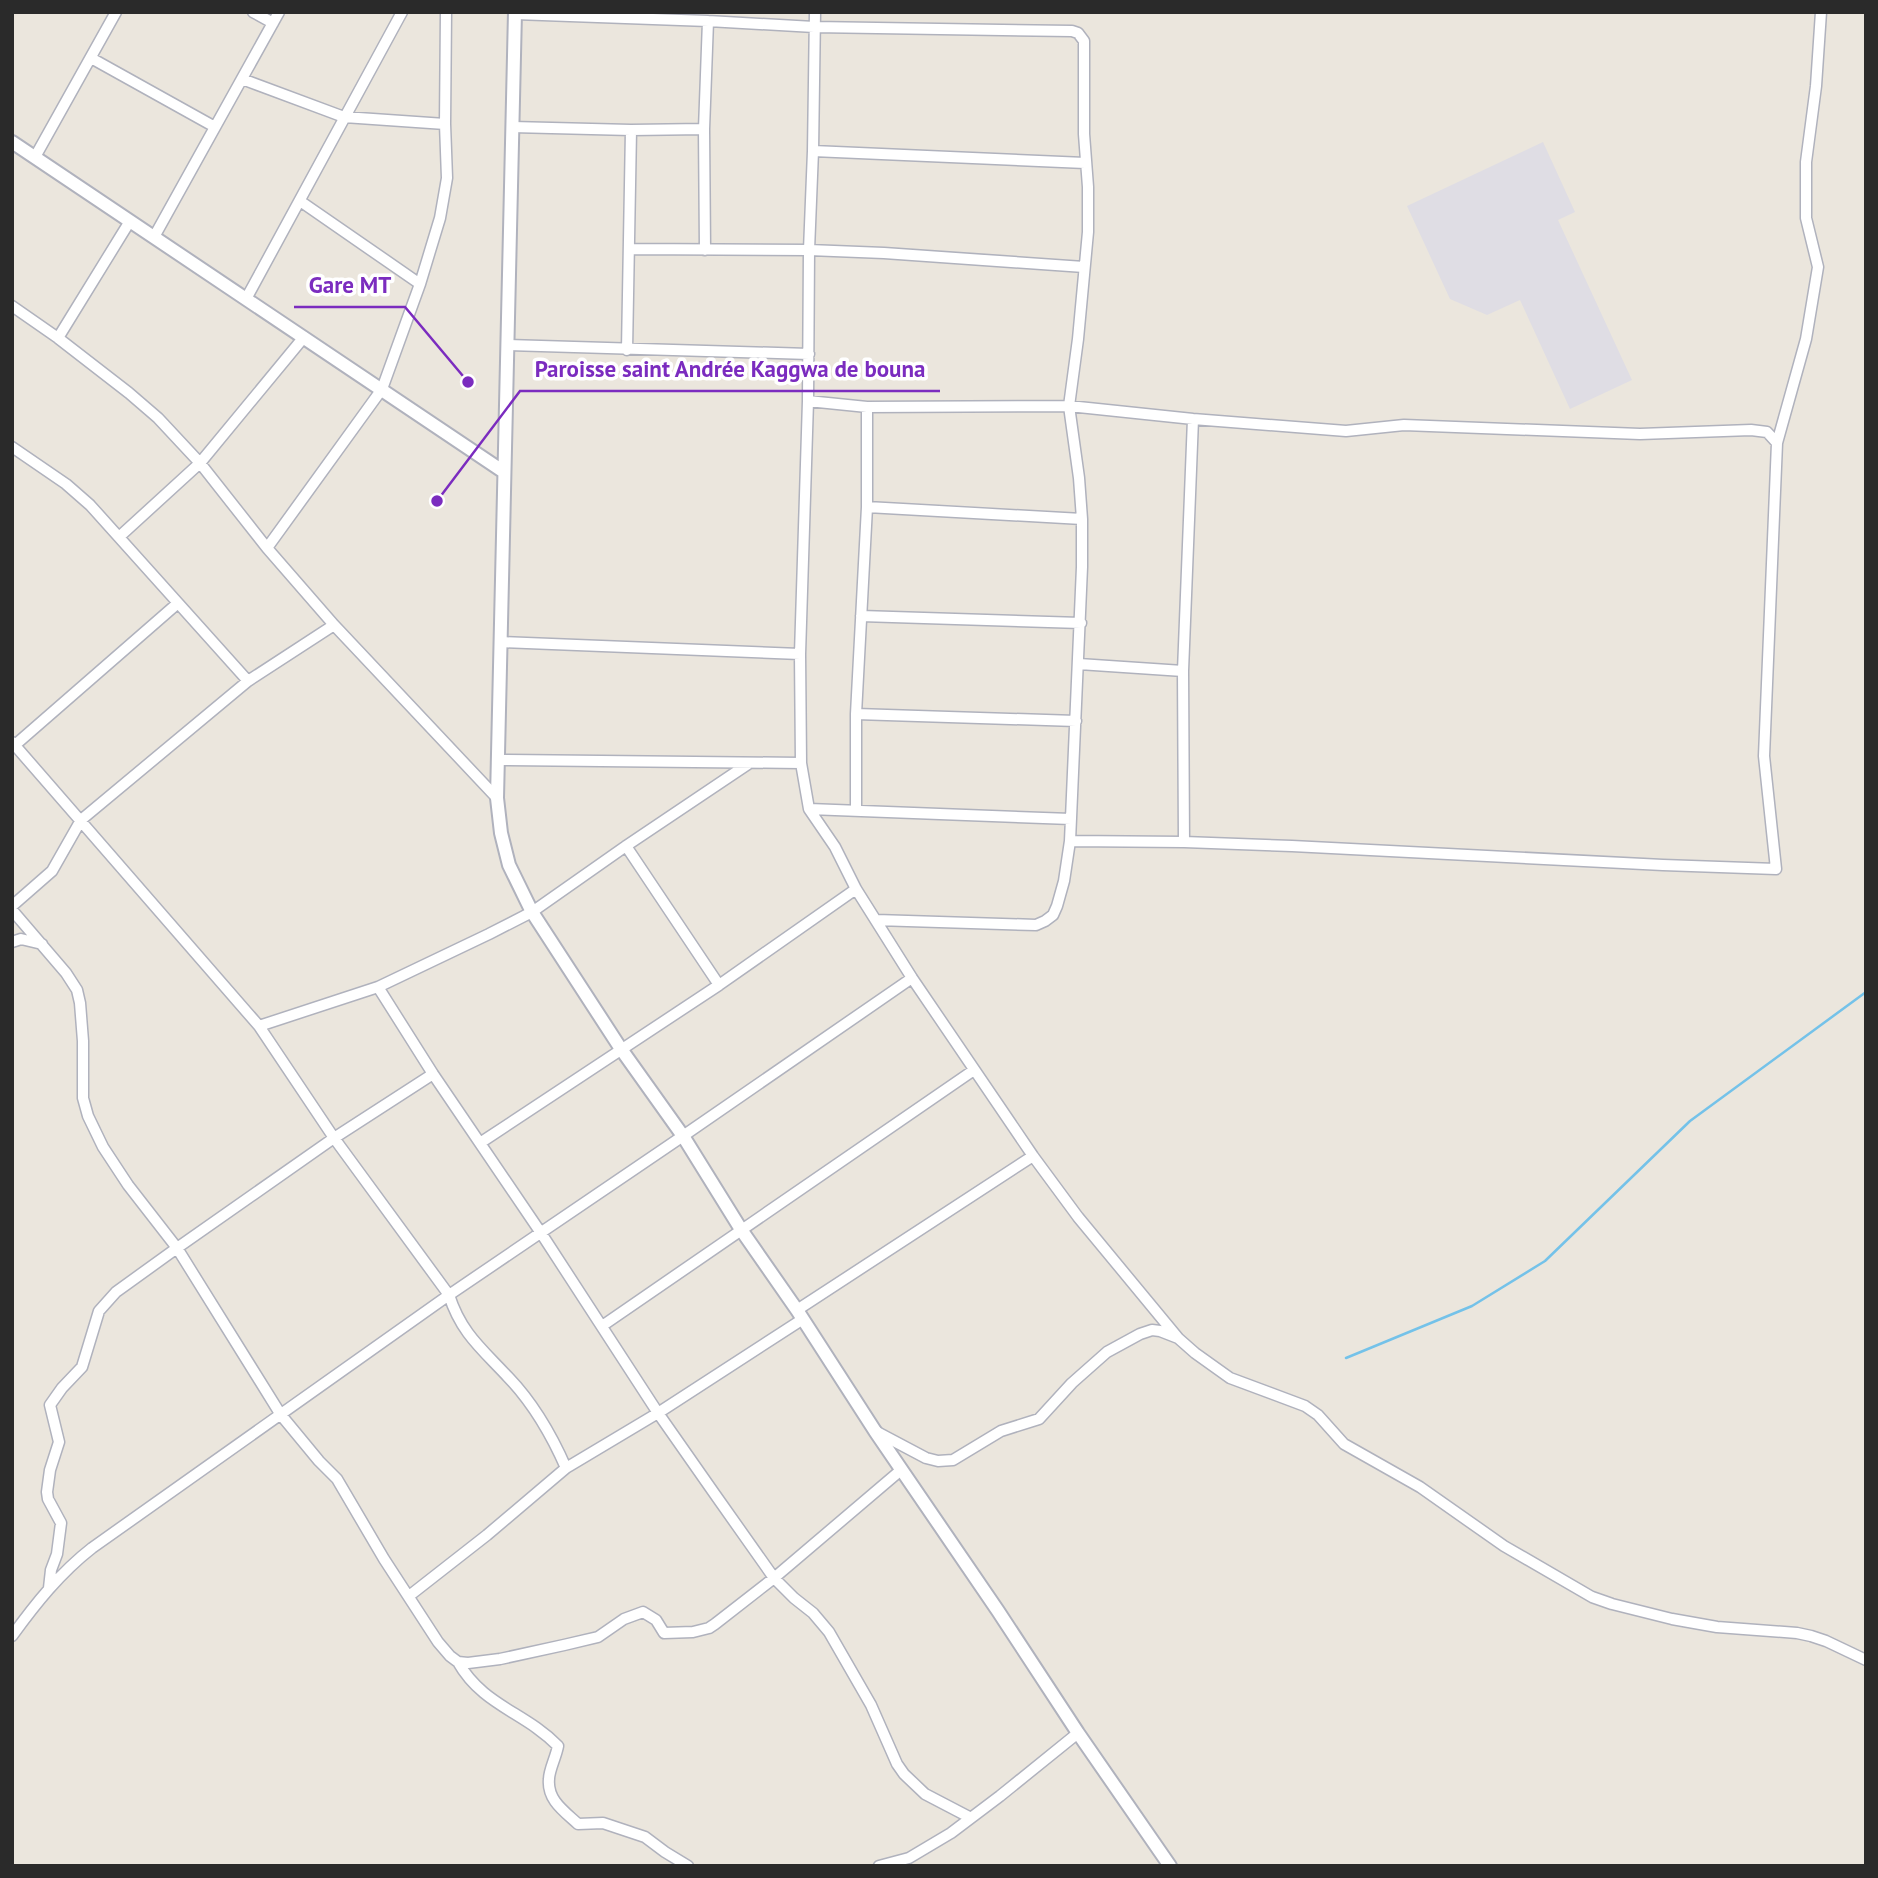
<svg xmlns="http://www.w3.org/2000/svg" width="1878" height="1878" font-family="'PT Sans',sans-serif">
<style>
.industrial{fill:#dfdde4}
.lines{fill:none;stroke-linecap:round;stroke-linejoin:round}
.stream{stroke:#74c2e9;stroke-width:2.5}
.minor-casing{stroke:#b0b2bd;stroke-width:13}
.tertiary-casing{stroke:#b0b2bd;stroke-width:16}
.minor{stroke:#fff;stroke-width:10}
.tertiary{stroke:#fff;stroke-width:12}
.leader{fill:none;stroke:#7b2cbf;stroke-width:2.5}
.callout-dot{fill:#7b2cbf;stroke:#fff;stroke-width:2.5}
.callout-label{font-size:23px;text-anchor:middle;font-weight:bold;fill:#7b2cbf;stroke:#fff;stroke-width:7;stroke-linejoin:round;paint-order:stroke}
</style>
<rect width="100%" height="100%" fill="#ebe6dd"/>
<path class="industrial" d="M1543,142L1575,212L1558,220L1632,380L1570,409L1520,300L1487,315L1450,299L1407,206Z"/>
<g class="lines">
<path class="stream" d="M1346,1358L1472,1306L1545,1261L1690,1121L1866,992"/>
<g class="minor-casing">
<path id="minor" d="M253,12L273,23
M815,12L813,151L809,250L808,401L800,654L801,763L809,809L835,847L856,889L912,978L1033,1156L1078,1217L1178,1338
M515,14L708,21L814,27L1072,31L1078,33L1084,41V134L1088,187V232L1078,339L1069,406L1079,478L1082,519V567L1070,841L1064,881L1057,906L1053,915L1045,921L1036,925L876,920
M91,58L215,127
M242,79L344,117L445,124
M512,127L631,130L704,129
M813,151L1085,163
M35,157L116,12
M300,201L420,284
M154,237L279,12
M629,249L809,250L884,253L1084,267
M705,250L704,129L708,21
M246,299L402,12
M12,306L58,338L129,393L158,418L200,463L267,548L334,625L497,798
M58,338L130,221
M508,345L809,354
M627,350L631,130
M808,401L867,407L1069,406L1193,419L1346,431L1404,425L1640,434L1751,430L1767,432L1777,443L1764,756L1776,869L1663,865L1292,846L1184,842L1070,841
M1777,443L1806,339L1818,267L1806,218V162L1816,86L1821,12
M12,447L66,484L90,505L248,681
M867,507L1082,519
M119,537L200,463L304,337
M267,548L382,389L420,284L440,218L447,178L445,124L446,12
M861,616L1081,623
M500,642L800,654
M1079,664L1183,671
M856,714L1076,721
M12,742L259,1026L334,1138L449,1295C461,1333 482,1349 508,1377C532,1402 552,1436 566,1468
M15,745L178,603
M498,760L801,763
M809,809L1071,819
M856,811V714L867,507V407
M1184,842L1183,671L1193,419
M626,846L719,985
M12,906L52,871L81,820L248,681L334,625
M12,910L66,973L77,990L80,1003L83,1041V1098L88,1116L103,1147L128,1185L177,1248L281,1415L319,1461L337,1479L384,1559L438,1642L450,1656L458,1662L468,1663L500,1659L564,1645L598,1637L624,1619L643,1612L656,1620L664,1633L693,1632L709,1628L715,1624L774,1578L901,1470
M12,942L21,939L42,944
M378,987L433,1074L541,1233L658,1413L714,1493L774,1578L794,1598L813,1613L829,1632L871,1705L897,1764L904,1774L925,1794L971,1818
M259,1026L378,987L489,934L532,912L626,846L748,764
M480,1143L719,985L856,889
M797,1310L1033,1156
M602,1326L974,1070
M875,1431L926,1458L938,1461L953,1460L1001,1431L1039,1419L1072,1383L1107,1352L1140,1334L1152,1330L1160,1331L1178,1338L1195,1353L1230,1378L1305,1406L1318,1415L1344,1444L1420,1487L1504,1546L1592,1597L1612,1604L1672,1619L1717,1627L1797,1633L1811,1636L1826,1641L1866,1660
M49,1588L51,1570L57,1554L61,1523L48,1499L47,1492L50,1470L59,1442L50,1405L62,1388L82,1367L99,1311L116,1292L177,1248L334,1138L433,1074
M409,1596L487,1535L566,1468L658,1413L803,1319
M12,1636C36,1603 60,1573 92,1548L449,1295L683,1136L912,978
M458,1662C483,1706 525,1712 558,1746C556,1757 549,1770 549,1779C547,1800 564,1811 578,1824L603,1823L645,1837L665,1852L688,1866
M879,1866L909,1858L951,1833L1000,1796L1078,1733"/>
</g>
<g class="tertiary-casing">
<path id="tertiary" d="M515,12L497,798L501,833L509,865L532,912L621,1049L683,1136L742,1231L797,1310L875,1431L998,1611L1078,1733L1170,1866
M12,142L504,472"/>
</g>
<use href="#minor" class="minor"/>
<use href="#tertiary" class="tertiary"/>
</g>
<path class="leader" d="M468 382L405 307H294M437 501L520 391H940"/>
<g class="callout-dot">
<circle cx="468" cy="382" r="7"/>
<circle cx="437" cy="501" r="7"/>
</g>
<g class="callout-label">
<text x="350" y="293">Gare MT</text>
<text x="730" y="377">Paroisse saint Andrée Kaggwa de bouna</text>
</g>
<rect width="1878" height="1878" fill="none" stroke="#2a2a2a" stroke-width="28"/>
</svg>
